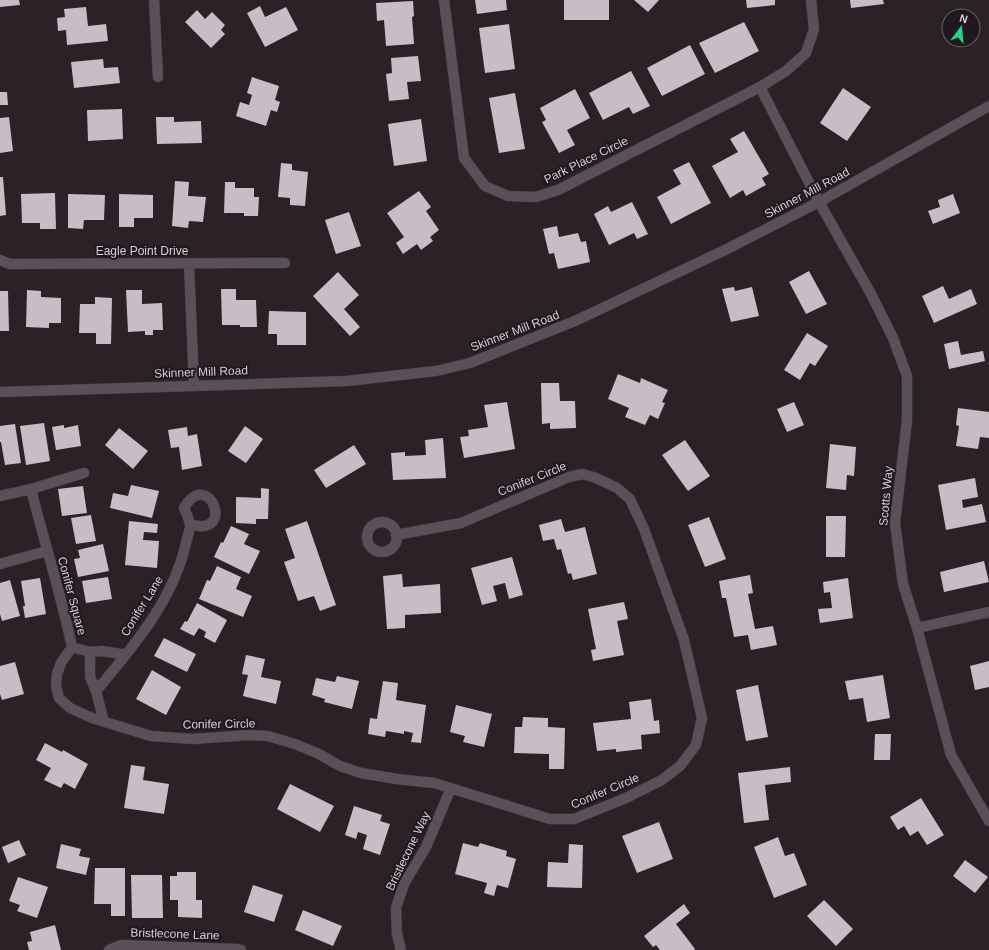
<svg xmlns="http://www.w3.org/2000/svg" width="989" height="950" font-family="Helvetica,sans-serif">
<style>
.building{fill:#c8bdc4}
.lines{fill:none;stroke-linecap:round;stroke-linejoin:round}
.street-casing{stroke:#453e43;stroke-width:11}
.secondary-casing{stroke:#453e43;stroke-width:11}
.street{stroke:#5a5057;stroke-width:10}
.secondary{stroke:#5a5057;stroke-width:10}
.labels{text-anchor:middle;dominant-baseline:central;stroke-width:4;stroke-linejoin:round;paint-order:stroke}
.street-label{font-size:12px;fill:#d5d0d4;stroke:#20181e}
</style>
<rect width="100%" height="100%" fill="#2a2227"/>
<path class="building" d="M0,0H19L20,5L0,7Z
M475,0H506L507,10L477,14Z
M564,0H609V20H564Z
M634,0H659L648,12Z
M746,0H775V5L747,8Z
M850,0H883L884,4L851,8Z
M413,1L414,16L412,17L414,44L386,46L384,20L377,21L376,3Z
M260,6L265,17L286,7L298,30L265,47L247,13Z
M86,7L88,26L106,24L108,41L67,45L66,30L58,31L57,18L65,17L64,9Z
M197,10L205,19L212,12L225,25L221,30L225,34L211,48L185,22Z
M744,22L759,51L715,73L699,43Z
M509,24L515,69L485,73L479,28Z
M690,45L705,74L662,96L647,68Z
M418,56L421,81L407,82L409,99L389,101L386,74L392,73L391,58Z
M103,59L104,68L118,67L120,83L74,88L71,62Z
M631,71L650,106L633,114L629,107L603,120L589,93Z
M252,77L279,86L275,100L280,102L277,112L271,110L266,126L236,116L240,102L249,105L252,95L247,93Z
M843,88L871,107L847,141L820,123Z
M575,89L590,118L567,130L575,145L559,153L542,122L546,120L540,108Z
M0,92H7L8,105H0Z
M515,93L525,149L499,153L489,98Z
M122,109L123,139L88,141L87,110Z
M9,117L13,151L0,153V118Z
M156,117H174V122L201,121L202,143L157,144Z
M421,119L427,161L394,166L388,124Z
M744,131L769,174L762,178L766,185L746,196L743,190L730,198L712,166L738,152L730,139Z
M689,162L711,203L671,224L657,197L681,184L673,170Z
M281,163L292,164V170L308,172L305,206L290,205V198L278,197Z
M0,177H3L6,215L0,216Z
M175,181L189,182L188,196L206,197L203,222L189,221L188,228L172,226Z
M225,182H235V188H254V197H259L258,216H244V213H224Z
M419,191L431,207L426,211L439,230L430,237L433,241L421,250L417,244L403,254L396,243L404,237L387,213Z
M55,193L56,229H40V223H22L21,194Z
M68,194L105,195L104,220H84L83,229L68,228Z
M119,194L153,195V218H134V227H119Z
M953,194L960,213L933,224L928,211L940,207L938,200Z
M632,202L648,234L637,239L634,233L609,245L594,214L608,206L611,212Z
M349,212L361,246L336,254L325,220Z
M557,226L559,237L578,233L581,242L586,241L590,262L558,269L554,253L549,254L543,229Z
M809,271L827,304L806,314L789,282Z
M338,272L359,295L344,309L360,327L350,336L313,296Z
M943,286L949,299L971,289L977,304L934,323L922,296Z
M734,287L735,291L752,287L759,316L731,322L722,289Z
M221,289H236V300H256L257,327H240V325H222Z
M27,290L41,291V297L61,298V323H49V328L26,327Z
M126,290H142V304L162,303L163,330H153V335H145V331L128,332Z
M0,291H8L9,331H0Z
M95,297L112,298L111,344H96V333H79L80,304H95Z
M269,311L306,312V345H277V334H268Z
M807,333L828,346L815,366L810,363L800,380L784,370Z
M958,341L961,355L983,351L985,361L949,369L944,344Z
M618,374L640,383L641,378L668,390L662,402L665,403L658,419L650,415L645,425L625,417L629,408L608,399Z
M541,383H559L560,401H575L576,428L550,429V423L542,424Z
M507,402L515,449L464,458L460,437L469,436L468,430L488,427L484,405Z
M794,402L804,425L787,432L777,409Z
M958,408L989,412V438L980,437L978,449L956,446L959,426L956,425Z
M44,423L50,461L26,465L20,426Z
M15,424L21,463L5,465L1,442H0V426Z
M64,425V428L78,425L81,446L56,450L52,427Z
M245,426L263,439L246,463L228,451Z
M187,427L188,436L197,434L202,466L182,470L179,447L171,448L168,430Z
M119,428L148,451L133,469L105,445Z
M443,438L446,478L393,480L391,453L405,452V456L426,455L425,440Z
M685,440L710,476L688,491L662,455Z
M830,444L856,447L854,476L847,475L846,490L826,488Z
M354,445L366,464L326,488L314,470Z
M975,478L978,497L962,500L963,508L982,504L986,522L946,530L938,485Z
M131,485L159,491L152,518L110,508L113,493L128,496Z
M83,486L87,513L62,516L58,489Z
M261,488L269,489L268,519H256V524L236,523V497L261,498Z
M91,515L96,541L76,544L71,518Z
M826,516H846L845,557H826Z
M709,517L726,559L705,567L688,525Z
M561,519L565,532L585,527L597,574L573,580L571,573L568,574L561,549L557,550L554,539L543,541L539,525Z
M129,521L158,524L157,533L144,532L143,540L159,541L157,568L125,565Z
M307,521L336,605L320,611L314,596L298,601L284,562L295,558L285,529Z
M231,526L249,534L244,544L260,551L249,574L214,557L221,542L223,543Z
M103,544L109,571L78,577L74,559L80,558L78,550Z
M512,557L523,595L509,599L505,583L493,586L497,601L482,605L471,568Z
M984,561L989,582L944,592L940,572Z
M217,566L241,577L236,589L252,596L243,617L199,599L207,580L210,581Z
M402,574L403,587L440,584L441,613L405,615V628L387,629L383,576Z
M750,575L753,593L748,594L755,629L773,626L777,645L751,650L748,635L734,637L726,598H722L719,581Z
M108,577L112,599L86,603L82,581Z
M40,578L46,614L25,618L23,606H25L21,581Z
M848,578L853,618L820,623L818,609L832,608L830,592L824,593L823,582Z
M10,580L20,616L2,621L0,614V583Z
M624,602L628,619L617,621L624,655L593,661L591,650L596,649L588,609Z
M197,603L227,620L215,643L204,637L206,632L199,628L194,636L180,629L185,621L187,622Z
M164,638L196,654L187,672L154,656Z
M246,655L265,659L261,677L281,681L276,704L243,696L248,675L242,674Z
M989,661V687L975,690L970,666Z
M15,662L24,694L2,700L0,694V666Z
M152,670L181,687L166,715L136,699Z
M883,675L890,718L867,722L863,698L849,700L845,681Z
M337,676L359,681L352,709L324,702L325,699L312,695L316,678L335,682Z
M383,681L398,683L396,700L426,705L421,743L411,742L413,733L404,731V734L386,731L385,737L368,734L370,718L377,719Z
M758,685L768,737L746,741L736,690Z
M651,699L654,721L659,720L660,733L641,735L642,749L616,752V749L597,751L593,723L631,719L629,702Z
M456,705L492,714L484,747L463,742L465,736L450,732Z
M523,717L548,718V727L565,728L564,769H549V754L514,753L515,727H522Z
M875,734H891L890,760H874Z
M45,743L62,752L63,750L88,764L75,789L64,783L61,788L44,780L51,768L36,760Z
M131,765L145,767L143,780L169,784L164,814L124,808Z
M790,767L791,782L765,785L769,820L744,823L738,773Z
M290,784L334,806L320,832L277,809Z
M921,798L944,835L927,845L918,831L910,836L904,826L898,830L890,817Z
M354,806L382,815L380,821L390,824L380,855L363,849L367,835L358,832L356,839L345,835Z
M659,822L673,859L637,873L622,836Z
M778,837L785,856L794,853L807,885L774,898L754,847Z
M19,840L26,855L8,863L2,847Z
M463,843L478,847L480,843L507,851L506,856L516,859L508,888L497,885L494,896L484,893L487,883L455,874Z
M61,844L81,849L79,856L90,858L86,875L56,868Z
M569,844L583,845L582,888L547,887L548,862L568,863Z
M965,860L988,877L975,893L953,876Z
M95,868H125V916H111V904H94Z
M177,872H196V900H202V918L178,917V900H170V876H177Z
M131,875H162L163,918H132Z
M18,877L48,887L37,918L17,911L20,905L9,901Z
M253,885L283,895L274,922L244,912Z
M824,900L853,929L836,946L807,916Z
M684,904L690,913L676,924L695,949L694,950H660L656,945L653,947L644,936Z
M303,910L342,926L333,946L295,930Z
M55,925L61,950H29L27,942L32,941L30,932Z"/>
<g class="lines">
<g class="street-casing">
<path id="street" d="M154,0L158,77
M444,0L464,158L485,186L508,196L536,197L558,190L760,87L786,71L806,53L814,29L811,0
M760,87L819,202L871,294L893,338L907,376V420L895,523L903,584L917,628L951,755L989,821
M0,260L10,264L285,263
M189,264L194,386
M31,489C44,542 61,594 72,647
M0,496L31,489L84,473
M367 537a15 15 0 1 1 30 0a15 15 0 1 1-30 0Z
M0,564L47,551
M917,628L989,612
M90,652V677L96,691L104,722
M126,655L103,651L90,652L72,647L61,663L57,674L56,686L59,698L70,708L92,718L151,736L193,739L249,735L268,736L295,744L319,754L340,766L361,773L397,779L434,783L550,819H574L626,798L662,780L680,766L696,745L702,718L684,640L644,529L630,499L617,488L596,478L583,474L569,477L461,523L396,535
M96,691C133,647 173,601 186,543C187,538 190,531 190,526C190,520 186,513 184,508C209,466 237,539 190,524
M109,950L121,945L236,949L241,950
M401,950L397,934L396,908L404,884L426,847L451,788"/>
</g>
<g class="secondary-casing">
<path id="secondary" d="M0,392L347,381L436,371L470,363L575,321L725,250L819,202L989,106"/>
</g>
<use href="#street" class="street"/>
<use href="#secondary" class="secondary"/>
</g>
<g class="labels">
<g class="street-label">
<text transform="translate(586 160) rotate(-26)">Park Place Circle</text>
<text transform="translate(807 193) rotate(-28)">Skinner Mill Road</text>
<text x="142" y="251">Eagle Point Drive</text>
<text transform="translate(515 331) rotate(-21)">Skinner Mill Road</text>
<text transform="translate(201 372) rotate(-2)">Skinner Mill Road</text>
<text transform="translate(532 479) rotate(-22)">Conifer Circle</text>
<text transform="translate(886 496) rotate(-85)">Scotts Way</text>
<text transform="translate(72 596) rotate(75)">Conifer Square</text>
<text transform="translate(142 606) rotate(-58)">Conifer Lane</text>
<text transform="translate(219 724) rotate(-1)">Conifer Circle</text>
<text transform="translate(605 791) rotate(-23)">Conifer Circle</text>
<text transform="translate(408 851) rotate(-64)">Bristlecone Way</text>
<text transform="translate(175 934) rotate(2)">Bristlecone Lane</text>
</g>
</g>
<g transform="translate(961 28) rotate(16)"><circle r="19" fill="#20181e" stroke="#686267"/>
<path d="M0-3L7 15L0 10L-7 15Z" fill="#1ad988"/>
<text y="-6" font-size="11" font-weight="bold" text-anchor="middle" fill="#d5d0d4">N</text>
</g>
</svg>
